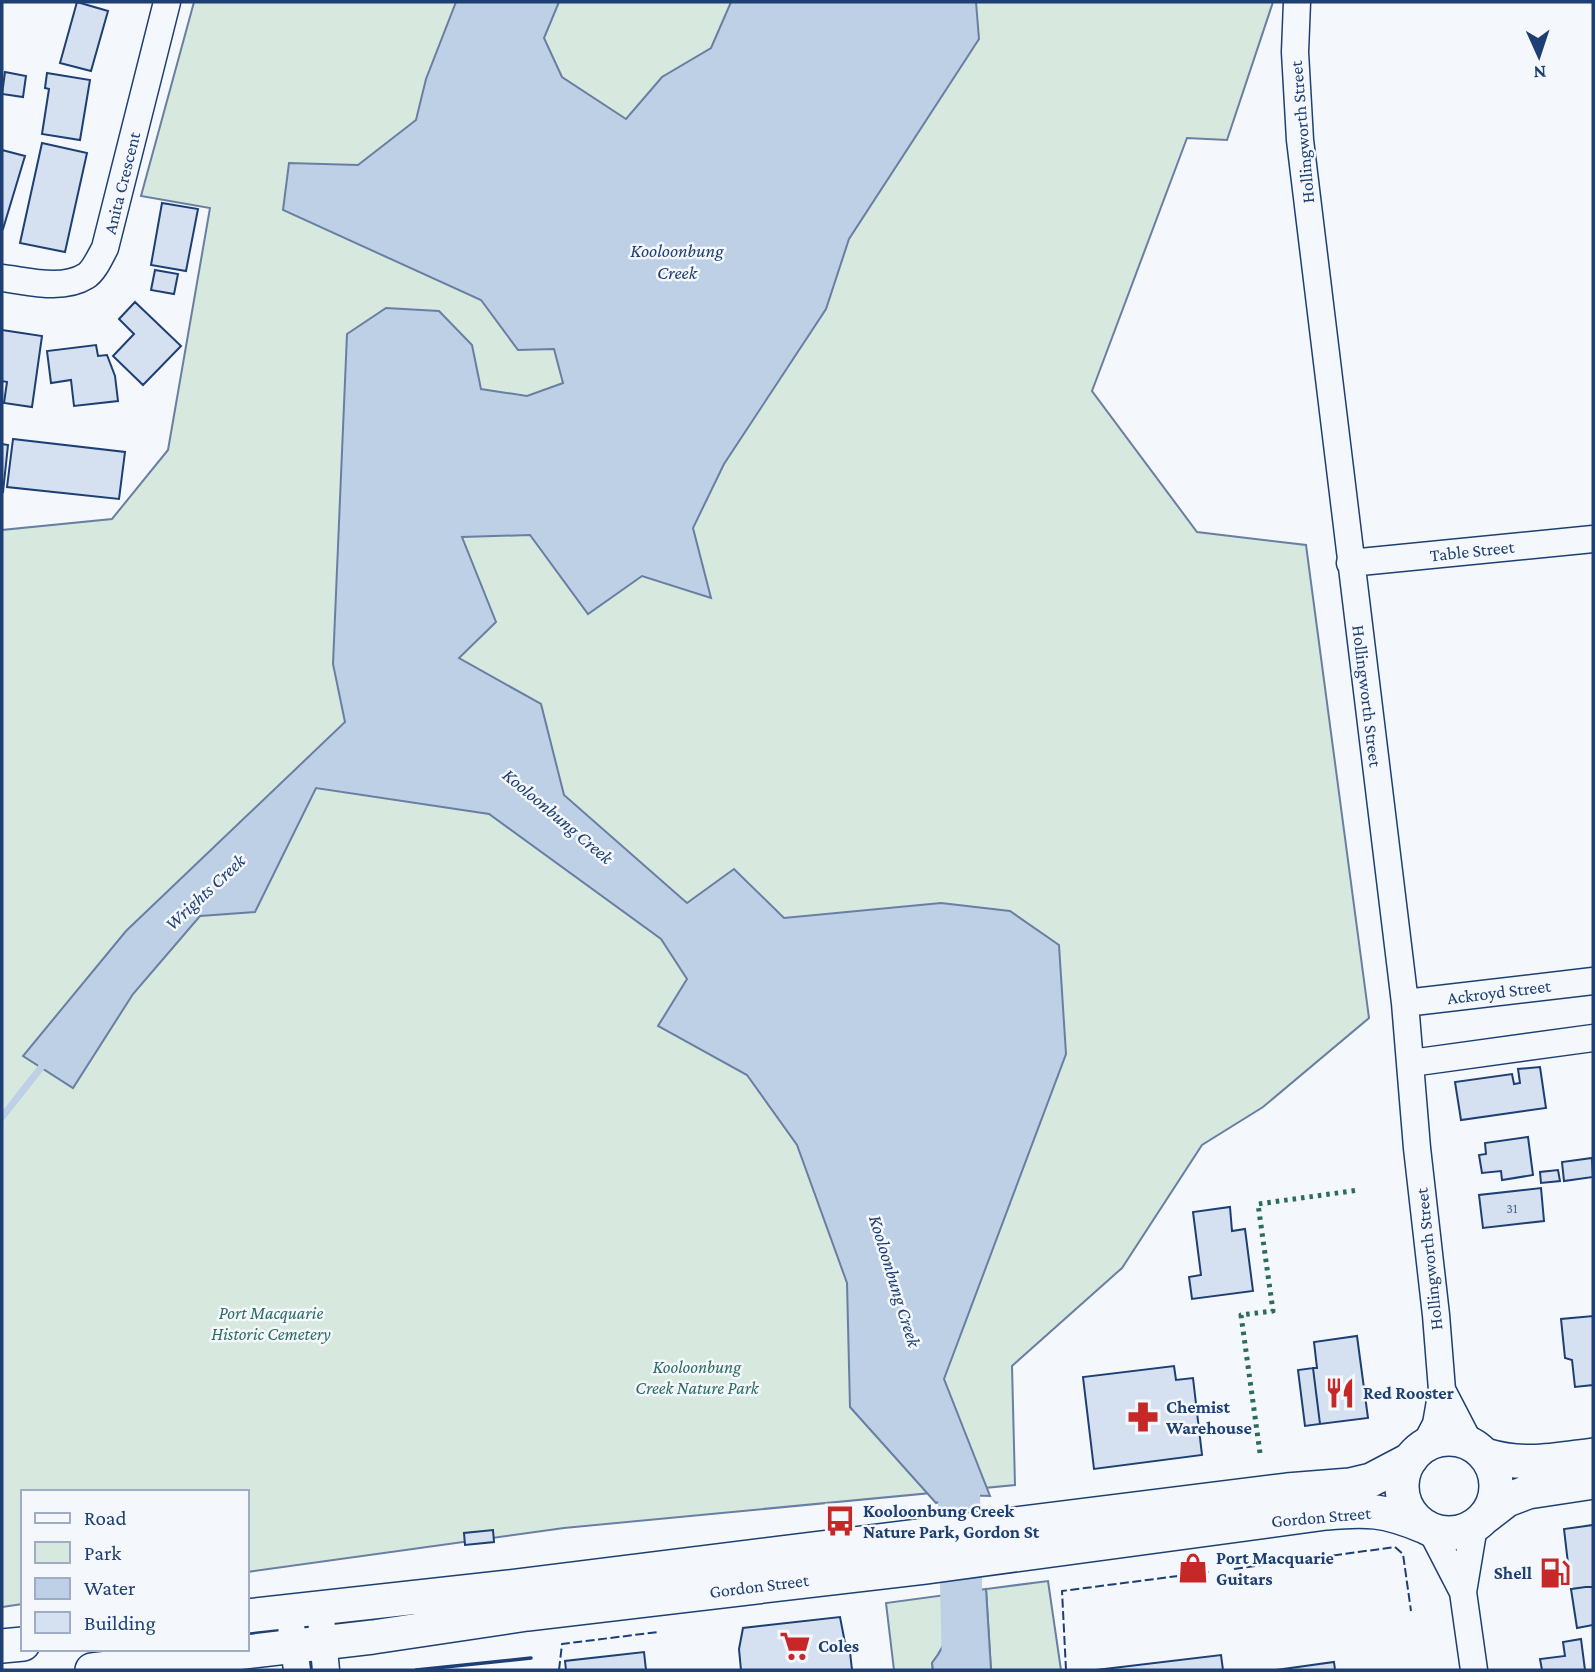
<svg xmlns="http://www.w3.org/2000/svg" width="1595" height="1672" font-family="'Crimson Pro',serif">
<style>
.green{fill:#d7e8df;stroke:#687fa3;stroke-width:2}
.water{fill:#bed0e5;stroke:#687fa3;stroke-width:2}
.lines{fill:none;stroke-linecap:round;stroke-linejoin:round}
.stream{stroke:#bed0e5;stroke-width:7}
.river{stroke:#bed0e5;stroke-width:42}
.building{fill:#d5e0f0;stroke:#1d3f73;stroke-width:2}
.minor-casing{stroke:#1d3f73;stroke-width:29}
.major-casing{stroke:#1d3f73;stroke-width:36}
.minor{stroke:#f4f7fb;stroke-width:26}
.major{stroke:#f4f7fb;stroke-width:33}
.hedge{stroke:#2c6c60;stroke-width:5;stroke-dasharray:3.5 5;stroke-linecap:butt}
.fence{stroke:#1d3f73;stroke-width:2;stroke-dasharray:9 3.5;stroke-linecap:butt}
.wall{stroke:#1d3f73;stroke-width:3.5}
.labels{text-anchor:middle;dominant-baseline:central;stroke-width:5;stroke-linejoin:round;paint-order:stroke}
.number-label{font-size:14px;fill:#4b6792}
.street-label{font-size:18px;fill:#1d3f73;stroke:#f4f7fb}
.park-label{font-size:18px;font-style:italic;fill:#2c6c60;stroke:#f4f7fb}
.poi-label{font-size:18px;font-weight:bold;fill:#1d3f73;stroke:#f4f7fb;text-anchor:start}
.water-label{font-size:19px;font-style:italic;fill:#1d3f73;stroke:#f4f7fb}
</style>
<rect width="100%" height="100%" fill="#f4f7fb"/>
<path class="green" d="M194,2H1273L1227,140L1187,138L1092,391L1197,532L1306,545L1369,1018L1263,1107L1202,1145L1122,1268L1012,1366L1015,1485L564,1528L247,1572V1492H23V1604L2,1607V530L112,519L168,450L210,208L141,196Z
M1048,1581L1061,1670H991L986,1589Z
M945,1595C951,1624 951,1639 932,1663L933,1670H894L886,1603Z"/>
<path class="water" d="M456,2H559L544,38L562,77L626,119L662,77L711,48L731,2H976L979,39L849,239L826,309L724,464L693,528L711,598L642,576L588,614L530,535L462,537L496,622L459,658L541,704L564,795L687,903L734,869L784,918L941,903L1010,911L1059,945L1066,1054L944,1379L990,1496L959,1495L936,1503L850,1407L847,1283L797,1145L747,1075L658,1026L687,979L661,939L489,814L316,788L255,912L200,916L133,994L73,1088L23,1056L126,931L345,722L333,664L347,334L386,308L439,311L472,345L481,389L527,396L563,383L554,349L518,350L481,300L283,210L289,163L358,165L416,120L426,79Z
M986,1589L991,1670H933L932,1663C951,1639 951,1624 945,1595Z"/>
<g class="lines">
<path class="stream" d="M2,1117L47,1060"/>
<path class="river" d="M959,1495L963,1670"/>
</g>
<path class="building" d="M77,2L108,11L91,71L60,63Z
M5,72L26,76L23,97L2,94Z
M47,73L90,80L80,140L42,134L49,89L45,88Z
M42,143L87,153L65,252L20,243Z
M2,150L25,156L3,229H2Z
M162,203L198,209L186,271L151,265Z
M155,270L178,274L174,294L151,290Z
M135,302L181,346L143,385L113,356L134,334L119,319Z
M2,330L42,336L32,407L4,403L7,382L2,381Z
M96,345L98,356L107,355L115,376L118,401L74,406L71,380L51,383L47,351Z
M13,439L125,452L119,499L7,487Z
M2,444L8,445L3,492H2Z
M1540,1067L1546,1108L1461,1120L1455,1082L1512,1074L1514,1084L1520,1083L1518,1069Z
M1528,1137L1533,1175L1502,1180L1501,1171L1482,1173L1479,1155L1486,1154L1485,1143Z
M1592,1158L1593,1177L1564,1181L1562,1162Z
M1558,1170L1560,1181L1541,1183L1540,1172Z
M1541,1188L1544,1221L1483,1228L1479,1195Z
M1230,1207L1232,1231L1245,1229L1253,1291L1192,1299L1189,1277L1201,1275L1193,1212Z
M1593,1316V1385L1575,1387L1572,1360L1565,1358L1561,1319Z
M1357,1336L1368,1418L1320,1424L1313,1368H1317L1314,1342Z
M1174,1366L1176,1380L1193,1378L1202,1455L1094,1469L1083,1377Z
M1313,1368L1320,1424L1305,1426L1298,1370Z
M1593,1525V1586L1571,1589L1564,1529Z
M493,1530L494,1542L465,1545L464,1533Z
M1593,1586V1625L1577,1628L1571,1589Z
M840,1617L845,1643H849L852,1670H741L739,1649L743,1628Z
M1581,1639L1585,1670H1542L1540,1659L1565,1656L1563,1642Z
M644,1652L646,1670H566L565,1661Z
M1221,1655L1223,1670H1096Z
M1334,1662L1335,1670H1276Z"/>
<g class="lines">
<g class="minor-casing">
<path id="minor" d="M1297,2L1295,52L1300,140L1405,1003L1417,1148L1436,1315L1442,1390L1436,1424L1424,1447
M2,278C28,281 62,291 86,276C94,271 100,257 105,248L167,2
M1350,563L1593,539
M1405,1003L1593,981
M1411,1063L1593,1038
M1442,1390L1470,1444
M1431,1530L1463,1592
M320,1608L326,1670
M289,1611L297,1670
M1474,1670L1463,1592L1474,1526"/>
</g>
<g class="major-casing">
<path id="major" d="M1402 1486a47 47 0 1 1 94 0a47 47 0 1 1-94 0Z
M1485,1455C1524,1467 1554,1460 1593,1455
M1485,1517L1507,1500L1528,1492L1593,1482
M247,1616L509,1587L1287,1490L1350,1485L1371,1480L1411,1459
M2,1646L23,1644
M92,1670L373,1637L527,1614L925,1567L1326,1513C1367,1509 1385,1510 1423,1526"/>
</g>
<use href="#minor" class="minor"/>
<use href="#major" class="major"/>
<path class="hedge" d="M1260,1453L1241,1315L1273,1311L1258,1204L1359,1190"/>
<path class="fence" d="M1234,1569L1395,1547L1403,1554L1411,1611
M559,1670L562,1644L658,1632
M1066,1670L1062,1591L1209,1572"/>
<path class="wall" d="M416,1670L531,1658"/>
</g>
<defs>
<g id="restaurant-bare" transform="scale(2.415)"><path d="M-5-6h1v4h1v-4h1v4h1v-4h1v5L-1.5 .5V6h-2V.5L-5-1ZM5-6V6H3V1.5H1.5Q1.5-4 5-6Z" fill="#c62828" stroke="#f4f7fb" stroke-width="2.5" paint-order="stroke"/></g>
<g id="pharmacy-bare" transform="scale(2.415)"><path d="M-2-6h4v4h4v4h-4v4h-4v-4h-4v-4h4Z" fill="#c62828" stroke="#f4f7fb" stroke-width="2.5" paint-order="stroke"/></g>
<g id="bus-bare" transform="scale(2.415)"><path d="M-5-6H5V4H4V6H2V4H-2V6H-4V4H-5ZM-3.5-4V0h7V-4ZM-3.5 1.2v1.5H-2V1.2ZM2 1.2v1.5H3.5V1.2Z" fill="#c62828" stroke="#f4f7fb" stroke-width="2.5" paint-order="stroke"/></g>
<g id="shop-bare" transform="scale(2.415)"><path d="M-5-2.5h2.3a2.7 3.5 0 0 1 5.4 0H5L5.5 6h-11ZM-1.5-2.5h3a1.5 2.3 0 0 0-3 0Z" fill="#c62828" stroke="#f4f7fb" stroke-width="2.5" paint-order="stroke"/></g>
<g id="fuel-bare" transform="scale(2.415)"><path d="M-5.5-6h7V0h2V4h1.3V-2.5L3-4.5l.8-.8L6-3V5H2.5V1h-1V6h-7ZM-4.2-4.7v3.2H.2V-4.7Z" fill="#c62828" stroke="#f4f7fb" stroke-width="2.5" paint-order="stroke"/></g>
<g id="supermarket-bare" transform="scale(2.415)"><path d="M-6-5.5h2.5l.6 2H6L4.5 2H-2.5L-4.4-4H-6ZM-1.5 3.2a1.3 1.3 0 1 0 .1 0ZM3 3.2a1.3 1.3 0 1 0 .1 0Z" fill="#c62828" stroke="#f4f7fb" stroke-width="2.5" paint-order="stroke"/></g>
</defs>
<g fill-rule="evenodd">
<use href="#restaurant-bare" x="1340" y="1393"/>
<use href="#pharmacy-bare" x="1143" y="1417"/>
<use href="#bus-bare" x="840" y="1521"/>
<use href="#shop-bare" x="1193" y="1568"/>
<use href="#fuel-bare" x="1555" y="1573"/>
<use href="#supermarket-bare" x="795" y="1646"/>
</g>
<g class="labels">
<g class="number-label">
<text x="1512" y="1208">31</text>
</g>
<g class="street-label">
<text transform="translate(1302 132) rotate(-95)">Hollingworth Street</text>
<text transform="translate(122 183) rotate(-76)">Anita Crescent</text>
<text transform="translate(1472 551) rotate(-6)">Table Street</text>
<text transform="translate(1367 696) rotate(83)">Hollingworth Street</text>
<text transform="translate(1499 992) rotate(-7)">Ackroyd Street</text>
<text transform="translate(1429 1259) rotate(-96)">Hollingworth Street</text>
<text transform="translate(1321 1517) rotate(-5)">Gordon Street</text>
<text transform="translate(759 1586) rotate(-7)">Gordon Street</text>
</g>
<g class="park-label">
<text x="271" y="1313">Port Macquarie<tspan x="271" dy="21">Historic Cemetery</tspan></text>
<text x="697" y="1367">Kooloonbung<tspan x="697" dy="21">Creek Nature Park</tspan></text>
</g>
<g class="poi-label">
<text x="1363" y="1393">Red Rooster</text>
<text x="1166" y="1407">Chemist<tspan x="1166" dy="21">Warehouse</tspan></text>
<text x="863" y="1511">Kooloonbung Creek<tspan x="863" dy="21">Nature Park, Gordon St</tspan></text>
<text x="1216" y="1558">Port Macquarie<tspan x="1216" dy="21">Guitars</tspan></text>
<text x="1532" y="1573" text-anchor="end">Shell</text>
<text x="818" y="1646">Coles</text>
</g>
<g class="water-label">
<text x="677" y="250">Kooloonbung<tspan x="677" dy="22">Creek</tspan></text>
<text transform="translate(558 816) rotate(40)">Kooloonbung Creek</text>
<text transform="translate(205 892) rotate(-43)">Wrights Creek</text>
<text transform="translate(895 1281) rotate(73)">Kooloonbung Creek</text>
</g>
</g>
<rect width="1595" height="1672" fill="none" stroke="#1d3f73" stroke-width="7"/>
<rect x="21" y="1490" width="228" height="161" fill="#f4f7fb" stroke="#9eadc5" stroke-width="2"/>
<rect x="35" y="1513" width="35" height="10" fill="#f4f7fb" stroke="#9eadc5" stroke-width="2"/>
<text x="84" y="1525" font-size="21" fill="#1d3f73">Road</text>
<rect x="35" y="1542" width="35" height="21" fill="#d7e8df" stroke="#9eadc5" stroke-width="2"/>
<text x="84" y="1560" font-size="21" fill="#1d3f73">Park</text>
<rect x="35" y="1578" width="35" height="21" fill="#bed0e5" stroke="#9eadc5" stroke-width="2"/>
<text x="84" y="1595" font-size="21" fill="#1d3f73">Water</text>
<rect x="35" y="1612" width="35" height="21" fill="#d5e0f0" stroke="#9eadc5" stroke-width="2"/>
<text x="84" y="1630" font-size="21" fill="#1d3f73">Building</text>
<g transform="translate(1539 56) rotate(177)" stroke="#f4f7fb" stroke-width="5" paint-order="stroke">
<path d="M0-5L12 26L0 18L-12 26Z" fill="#1d3f73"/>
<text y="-10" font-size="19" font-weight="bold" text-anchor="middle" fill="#1d3f73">N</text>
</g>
</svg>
